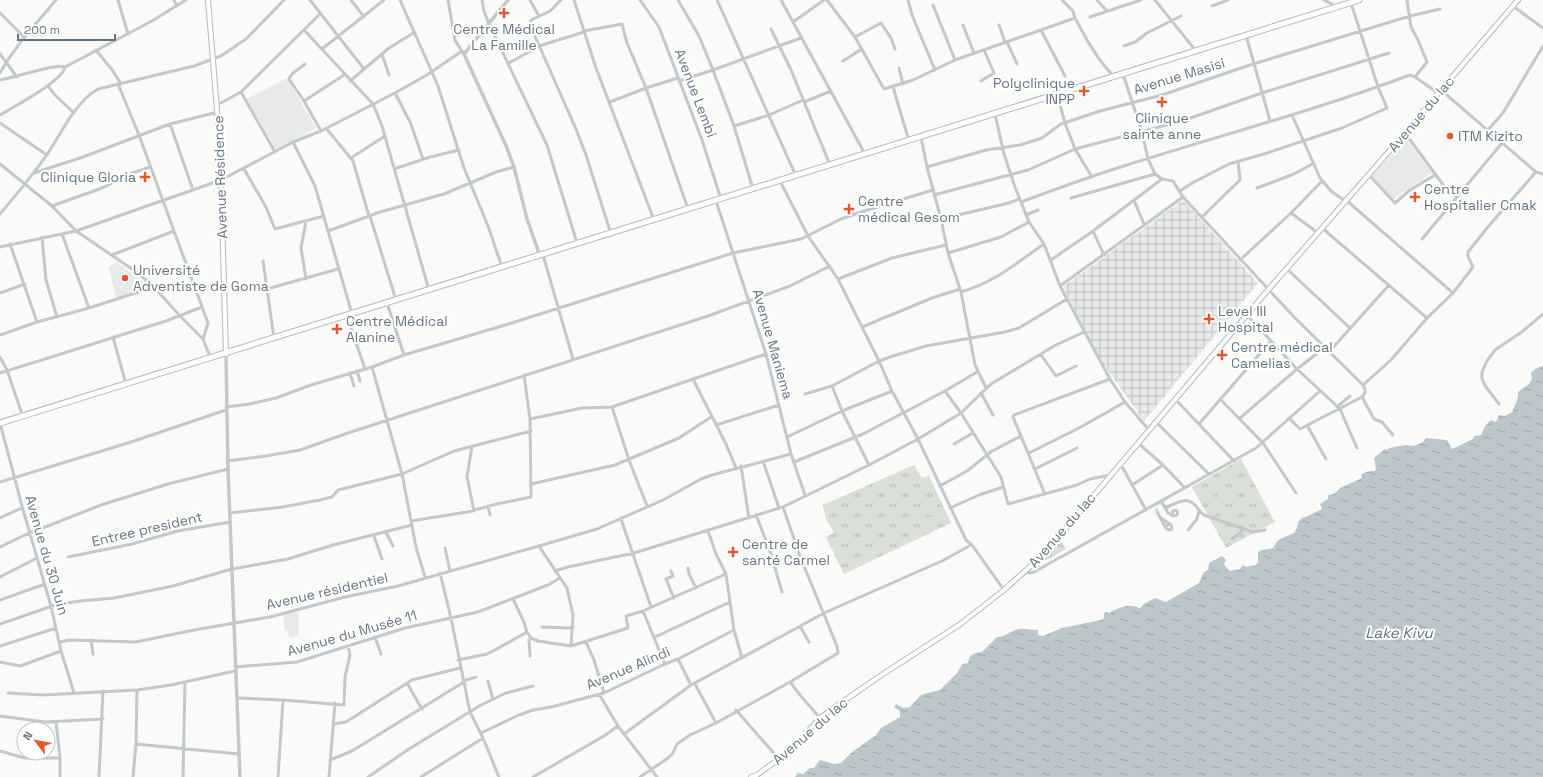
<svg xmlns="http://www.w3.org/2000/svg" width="1543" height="777" font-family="'Space Grotesk',sans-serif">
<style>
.built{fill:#e8e9e9}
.industrial{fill:url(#industrial-grid)}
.park{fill:url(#park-tufts)}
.garden{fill:#dadfd7}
.water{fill:url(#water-ripples)}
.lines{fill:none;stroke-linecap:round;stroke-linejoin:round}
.minor-tunnel{stroke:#d5d9db;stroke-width:3;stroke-dasharray:3 1.5;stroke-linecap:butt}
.secondary-casing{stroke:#b3babf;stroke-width:6}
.trunk-casing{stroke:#b4b9bd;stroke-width:7}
.minor{stroke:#c3c8cc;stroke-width:3}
.tertiary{stroke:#c3c8cc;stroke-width:3.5}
.secondary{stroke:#fff;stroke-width:4}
.trunk{stroke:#fff;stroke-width:5}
.poi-dot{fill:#e4572e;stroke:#fff;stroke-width:1.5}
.labels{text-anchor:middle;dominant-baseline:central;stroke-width:4;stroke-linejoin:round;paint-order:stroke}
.poi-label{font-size:14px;fill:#657683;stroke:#fff;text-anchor:start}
.street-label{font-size:14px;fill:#657683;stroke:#fff}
.water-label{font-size:15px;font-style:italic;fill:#60757c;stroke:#fff}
</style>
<defs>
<pattern id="industrial-grid" width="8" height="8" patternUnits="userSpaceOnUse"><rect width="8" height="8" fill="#e8e9e9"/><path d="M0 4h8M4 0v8" fill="none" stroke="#c0c1c2"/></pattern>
<pattern id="park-tufts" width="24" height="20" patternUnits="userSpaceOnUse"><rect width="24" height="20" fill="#dadfd7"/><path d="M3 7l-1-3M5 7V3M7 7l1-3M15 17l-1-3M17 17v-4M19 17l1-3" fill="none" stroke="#b4b9b4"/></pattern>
<pattern id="water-ripples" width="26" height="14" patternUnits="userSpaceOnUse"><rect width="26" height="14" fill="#bbc7cb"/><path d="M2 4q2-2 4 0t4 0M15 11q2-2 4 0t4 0" fill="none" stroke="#9ca6aa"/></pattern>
</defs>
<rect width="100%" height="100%" fill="#fafaf8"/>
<path class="built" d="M287,78L316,128L276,150L247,99Z
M1406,139L1432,173L1393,199L1371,176Z
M116,262L151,287L116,298L109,268Z
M298,612L299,636L289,638L288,631H285L283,615Z"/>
<path class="industrial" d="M1183,200L1258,283L1144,421L1102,362L1063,287Z"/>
<path class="park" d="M1241,459L1275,522L1226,548L1192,487Z
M914,465L922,478L929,476L951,523L844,574L826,537L834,533L826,519L823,505Z
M1059,539L1066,549L1031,569Z"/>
<path class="garden" d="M1221,487L1228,499L1222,503L1215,491Z
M934,499L938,513L929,516L925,502Z"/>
<path class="water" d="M1543,366V777H795L798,773L803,774L810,768H814L820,760L834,764L841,763L851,753L876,735L881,728L900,717V711L894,707L896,704L903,708L910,707L921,695L940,690L958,672L962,664L968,663L970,656L976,653L982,652L997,637C1008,636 1008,632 1018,629C1025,628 1032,630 1038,630V635L1043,636L1062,628L1101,620L1104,618V613L1108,612L1109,614C1112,610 1113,611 1117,609C1128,605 1129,605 1140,608L1144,604L1155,598L1166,602L1199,583L1204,572L1208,570L1209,563L1222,556L1226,560L1224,563L1225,566L1230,571L1240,569L1243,565L1246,567L1256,565L1258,562V552L1262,550L1273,548L1278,540L1294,533L1297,528L1298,522L1302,518L1308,516L1322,509L1320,504L1328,499V495L1334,494L1340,488L1362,478L1361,475C1366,471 1369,471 1375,471L1376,469L1374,458L1385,449L1388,450L1389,448L1406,445L1414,446L1423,442L1426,438L1447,440L1452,449L1473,439L1474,436L1481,435L1485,426L1491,420L1496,422L1499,415L1505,416L1512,412L1514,408L1518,397V392L1529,384L1532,379L1531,373L1535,369Z"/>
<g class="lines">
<path class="minor-tunnel" d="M1156,508L1157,512"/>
<g class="secondary-casing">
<path id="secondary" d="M208,0L220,146L226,354
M751,777L757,775L791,750L820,718L831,710L880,676L959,625L1004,590L1045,553L1268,290L1405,133L1441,90L1518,0"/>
</g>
<g class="trunk-casing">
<path id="trunk" d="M0,423L1359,0"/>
</g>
<path class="minor" d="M118,0L128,34
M174,0L177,6
M310,0L364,69
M351,0L364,17
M400,0L438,86L464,168L488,226L502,267
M448,0L455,40L463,53
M482,0L484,11L489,24L547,145L577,243
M530,0L539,16
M561,0L550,11L531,20L530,25L576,129L586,155L611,234
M574,0L596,68L654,220
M640,0L659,27L702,140L721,199
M678,0L699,36L713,70L734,126L753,189
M717,0L796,176
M781,0L865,154
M827,0L855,37L884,89L913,80L955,60L1075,18
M908,0L912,15L935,70
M1062,0L1073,11L1075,18L1087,40L1099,59L1113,76
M1097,0L1107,11
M1155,0L1196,51
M1324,0L1336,6
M1407,0L1411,27L1418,40L1427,62L1415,77
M933,5L955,60
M1212,6L1228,0
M1513,6L1543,28
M0,13L24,37
M1090,17L1141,0
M793,22L824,0
M963,25L974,53
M999,25L1005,42
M771,29L791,70L830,165
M304,30L373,104L382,126L429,290
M1041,30L1065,76
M584,31L622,24L627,43L646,88L688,209
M1246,35L1270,121
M855,37L881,23L891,38L895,49
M1007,42L1017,64
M1124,46L1135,42L1147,33L1181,16
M322,49L384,0
M96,50L113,71L121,84
M0,54L17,77
M382,54L389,75
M843,61L862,49
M509,63L539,46L584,32
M305,64L292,74L289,79L304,101L321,131
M899,68L903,84
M0,73C15,46 36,24 56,0
M1123,74L1142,132L1148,159L1155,174L1162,179L1173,181L1183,197L1295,318L1363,385C1366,390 1366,393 1362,397L1300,429L1289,418
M0,80C15,78 54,63 65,67
M350,81L389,48L415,32
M679,81L713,70L801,38
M981,81L994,73L984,50
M118,84L139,135L174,231L208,323L203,339
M48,86L55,95L74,113
M893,87L909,141
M1441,90L1536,172L1543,174
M241,92L275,152
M395,93L411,124L423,159
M1057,94L1065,123L1075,149L1092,177
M304,101L344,75
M610,102L646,88L678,78
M804,102L831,91
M217,105L241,92L321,13
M995,114L1004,154L1015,187L1029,222L1044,244L1060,286L1110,379L1125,402L1149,430
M0,115C13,107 63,81 65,67L152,21L186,0
M1292,115L1320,178L1331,191L1345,201
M0,123L47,155
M170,124L193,190
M734,126L769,115L803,100
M326,128L353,161L369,216
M1487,131L1503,113L1543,46
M1405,133L1444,186L1457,197
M921,137L927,167L941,219L948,253L961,292L975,365L986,388
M293,142L315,186L352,314
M351,158L385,136
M0,164L52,206L76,231L138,273L154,287L180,316L203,339L211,359
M927,167L986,150L1020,145L1042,138L1061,124L1100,111L1162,95L1250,65L1410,16L1440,9
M244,169L266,207L275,229L324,216
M394,169L430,157L459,150
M34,173L83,157L170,124L218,112
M1369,175L1395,203L1410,190L1435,175
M780,181L808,236L838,279L879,361L892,391L918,439L966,540L972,545L1004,590
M1257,188L1294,174L1314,163
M1180,191L1194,182L1229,164L1264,154L1342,128L1387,108L1378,87L1351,3
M934,195L1028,170L1075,149L1182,121L1262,93L1389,53
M1071,198L1155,174
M1134,200L1144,224
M1346,200L1453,293
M716,201L766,354L791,454L805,495
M1021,202C1056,189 1091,176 1127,165C1221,135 1317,110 1410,75L1415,77L1438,93
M52,206L102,188L130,174L150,167
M1291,213L1318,233
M0,214C16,195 32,176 46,156C61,134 75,102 98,89L194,66L221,56L246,39L284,0
M1026,215L1038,210
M370,216L396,300
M1202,217L1240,180L1238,161
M941,219L1009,203L1019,199
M1322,228L1427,318
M328,231L380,212L444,194L496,172L514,167
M1093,231L1104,255
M62,234L89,308
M42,237L46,280L57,317
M1422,239L1502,143
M10,244L37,322
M0,247L76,231L221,180L293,142L321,131L395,93L427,75L462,51
M948,253L1001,237L1029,222
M112,255L174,231
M543,255L573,359
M1051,260L1093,231L1162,179
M1240,260L1291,213L1322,181
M263,261L274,338
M1287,269L1350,328
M306,279L301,248L306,221
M838,279L892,258L946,245
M1060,286L1183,197
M267,289L338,269
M961,292C995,282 1015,264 1044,244
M0,293L25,284
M387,303L404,355
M1247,315L1297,369L1340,409L1357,448
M347,316L365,369
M862,327L932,298L960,289
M0,335L37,322L89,308L154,287
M113,337L126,384
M1329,352L1389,285
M1041,355L1056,376L1076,366
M0,357L7,370L23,417
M372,367L402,474L416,547L425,577
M357,371L360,381
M0,373L166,321L202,307
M350,373L354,386
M693,379L726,444L736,468
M1363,385L1391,360L1427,318L1453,293L1473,267L1468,256V252L1487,228L1536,172
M832,386L842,411L869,465
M945,391L961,413L1001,477L1008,504L1077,485L1090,479L1110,475
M981,393L993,415
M805,394L832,386L879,361L893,356L926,346L1005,332L1019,328L1067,299
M1362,397L1374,419L1382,422L1393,435
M1220,399L1263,443L1296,493
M1176,400L1234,461
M1499,404L1486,387L1482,379V372L1487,361L1495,350L1523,331L1543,314
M1338,406L1350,396
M226,407L250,404L276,398L311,385L372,367L404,355L502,326L733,253L801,239L841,219L858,213L933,190
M612,407L629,460L647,506
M530,419L582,408L612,407L766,354
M1239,419L1297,369L1324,348
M1156,422L1209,474
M0,423L22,506L51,606L61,651L74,693
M1199,424L1270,342
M716,425L779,405
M1307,425L1326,459
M787,437L842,411L892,391
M1138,443L1163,465L1185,488
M954,444L973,433
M472,446L467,477L474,511
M1029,453L1079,428L1125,402
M227,461L266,456L300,450L345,434L708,316L790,286L830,266
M763,461L779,508
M794,462L863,434L945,391L977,372
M1120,463L1146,510
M741,466L749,518
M1035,469L1077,448
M0,482L128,443L226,410
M531,484L615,465L679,438L711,417
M1132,485L1163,465
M940,486L967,471L992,451L1021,436
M1045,494L1013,417L1014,415L1110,379
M1161,501L1164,506L1167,507C1177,503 1186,496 1195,505C1199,509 1200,512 1204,515L1253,532L1265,530
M488,506L490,515
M1164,506L1168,513L1173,516
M950,508L979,495L1003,487
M1172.5 513a2.5 2.5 0 1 1 5 0a2.5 2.5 0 1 1-5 0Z
M1157,512L1166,528
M230,513L283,507L320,500L332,497L338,490L402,474L454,451L531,431
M756,515L770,551L782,592
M1160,517L1171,525L1172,529L1169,530L1166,528V526L1170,524
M0,518L22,508
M621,519L651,607
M411,521L467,512L497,504L531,497L530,419L524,375
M1188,530L1197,519L1199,511
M708,531L716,554L726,574L734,630L742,658
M386,532L393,546
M374,536L382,559
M1232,539L1241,532L1242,527
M539,546L567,588L573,615L571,646
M0,547L25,535L101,505L168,484L228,469
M445,548L450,571
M68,557L132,544L178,531L230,522
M688,568L689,574L696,588
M555,571L568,567L634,553L783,507L869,465L918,439L961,413L991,384L1054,346L1084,332
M671,571L673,576L666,579L674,598
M1026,571L1029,573L1034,572L1256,448L1320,391
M440,573L451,618L470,712L483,738L499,777
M0,577L37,558
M513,599L524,622L527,632
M0,600L45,584
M0,624L55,605L80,601L114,598L173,586L232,569L288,559L333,545L412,525
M800,626L809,642
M542,627L568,628L573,627
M375,637L381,654
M655,637L730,602
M91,640L93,654
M60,642L69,640L136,642L194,630L270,617L345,597L398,586L539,546L597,529L663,500L701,479L712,475L791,454
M586,642L594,660L604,693
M0,646L56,628
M530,656L529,640L531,638
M678,659L691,685
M458,660L487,654L495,650L527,632L531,638L538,641L571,646L628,628L626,616L643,611
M0,662L20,666L61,651
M665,664L643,611L726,574
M235,667L297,662L405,628L478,612L548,585L560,578
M463,681L476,677
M488,681L493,699
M790,682L800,695L820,718
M407,683L422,709
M695,684L716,723
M8,693L43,695L137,690L171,685L235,671
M599,694L618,726L657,777
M237,698L283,700L344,705L345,677L350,655L348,646
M736,710L779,759
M0,716L45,722L103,719
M56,722L60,758V777
M333,724L346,722L412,680L460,668
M481,733L519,715L533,710L551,707L604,693L665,664L678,659L734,630
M624,734L691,685L782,636L824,613L942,561L971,545
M136,744L239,754
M0,751L25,758H60
M330,760L352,751L464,682
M99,777L103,691
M133,777L136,744L137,690
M183,777L185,682
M278,777L283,700
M329,777L335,703
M368,777L409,749L481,705L506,693L533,686
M421,777L483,738
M533,777L604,736L618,726
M640,777L668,758L673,753L677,744L690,735L716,723L790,682L838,653L837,646L801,559L783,507"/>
<path class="tertiary" d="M508,0L464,54L507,148L514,167L527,219L540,256
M226,354L228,469L240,777"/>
<use href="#secondary" class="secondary"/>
<use href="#trunk" class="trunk"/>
</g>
<g class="poi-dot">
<path d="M502 7h4v4h4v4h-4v4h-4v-4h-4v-4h4z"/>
<path d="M1082 85h4v4h4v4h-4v4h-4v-4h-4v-4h4z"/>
<path d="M1160 96h4v4h4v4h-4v4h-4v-4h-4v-4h4z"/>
<circle cx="1450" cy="136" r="4"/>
<path d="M143 171h4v4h4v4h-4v4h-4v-4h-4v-4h4z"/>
<path d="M1413 191h4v4h4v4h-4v4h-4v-4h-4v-4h4z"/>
<path d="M847 203h4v4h4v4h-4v4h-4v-4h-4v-4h4z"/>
<circle cx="125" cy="278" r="4"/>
<path d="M1207 313h4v4h4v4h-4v4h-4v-4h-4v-4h4z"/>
<path d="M335 323h4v4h4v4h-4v4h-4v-4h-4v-4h4z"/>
<path d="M1220 349h4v4h4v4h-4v4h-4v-4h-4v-4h4z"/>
<path d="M731 546h4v4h4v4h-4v4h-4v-4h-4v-4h4z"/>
</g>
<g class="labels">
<g class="poi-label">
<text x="504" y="29" text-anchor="middle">Centre Médical<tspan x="504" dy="16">La Famille</tspan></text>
<text x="1075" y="83" text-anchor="end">Polyclinique<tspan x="1075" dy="16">INPP</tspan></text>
<text x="1162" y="118" text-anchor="middle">Clinique<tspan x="1162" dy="16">sainte anne</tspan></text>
<text x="1458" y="136">ITM Kizito</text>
<text x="136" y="177" text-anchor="end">Clinique Gloria</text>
<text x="1424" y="189">Centre<tspan x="1424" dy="16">Hospitalier Cmak</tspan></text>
<text x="858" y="201">Centre<tspan x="858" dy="16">médical Gesom</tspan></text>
<text x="133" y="270">Université<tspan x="133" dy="16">Adventiste de Goma</tspan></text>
<text x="1218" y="311">Level III<tspan x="1218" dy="16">Hospital</tspan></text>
<text x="346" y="321">Centre Médical<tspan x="346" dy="16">Alanine</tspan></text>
<text x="1231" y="347">Centre médical<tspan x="1231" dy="16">Camelias</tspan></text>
<text x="742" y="544">Centre de<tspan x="742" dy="16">santé Carmel</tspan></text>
</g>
<g class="street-label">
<text transform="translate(1179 76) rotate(-17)">Avenue Masisi</text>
<text transform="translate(696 93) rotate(69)">Avenue Lembi</text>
<text transform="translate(1421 114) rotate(-50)">Avenue du lac</text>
<text transform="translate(220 177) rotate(-92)">Avenue Résidence</text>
<text transform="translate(773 344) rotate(74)">Avenue Maniema</text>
<text transform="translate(147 529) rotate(-13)">Entree president</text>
<text transform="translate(1062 530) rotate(-49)">Avenue du lac</text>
<text transform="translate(47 555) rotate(74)">Avenue du 30 Juin</text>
<text transform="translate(327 591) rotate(-13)">Avenue résidentiel</text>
<text transform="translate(352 633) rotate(-16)">Avenue du Musée 11</text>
<text transform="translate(628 668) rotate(-23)">Avenue Alindi</text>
<text transform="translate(810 731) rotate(-41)">Avenue du lac</text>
</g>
<g class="water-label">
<text x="1399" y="632">Lake Kivu</text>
</g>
</g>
<g transform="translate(36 741) rotate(302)"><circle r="19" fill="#ffffff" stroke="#c1c8cd"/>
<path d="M0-3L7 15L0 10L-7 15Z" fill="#e4572e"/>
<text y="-6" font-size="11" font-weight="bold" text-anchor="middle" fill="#657683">N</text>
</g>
<path d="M18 34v6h97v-6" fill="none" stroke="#657683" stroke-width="2"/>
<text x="24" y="34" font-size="12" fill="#657683" stroke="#ffffff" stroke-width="3" paint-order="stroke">200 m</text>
</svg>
